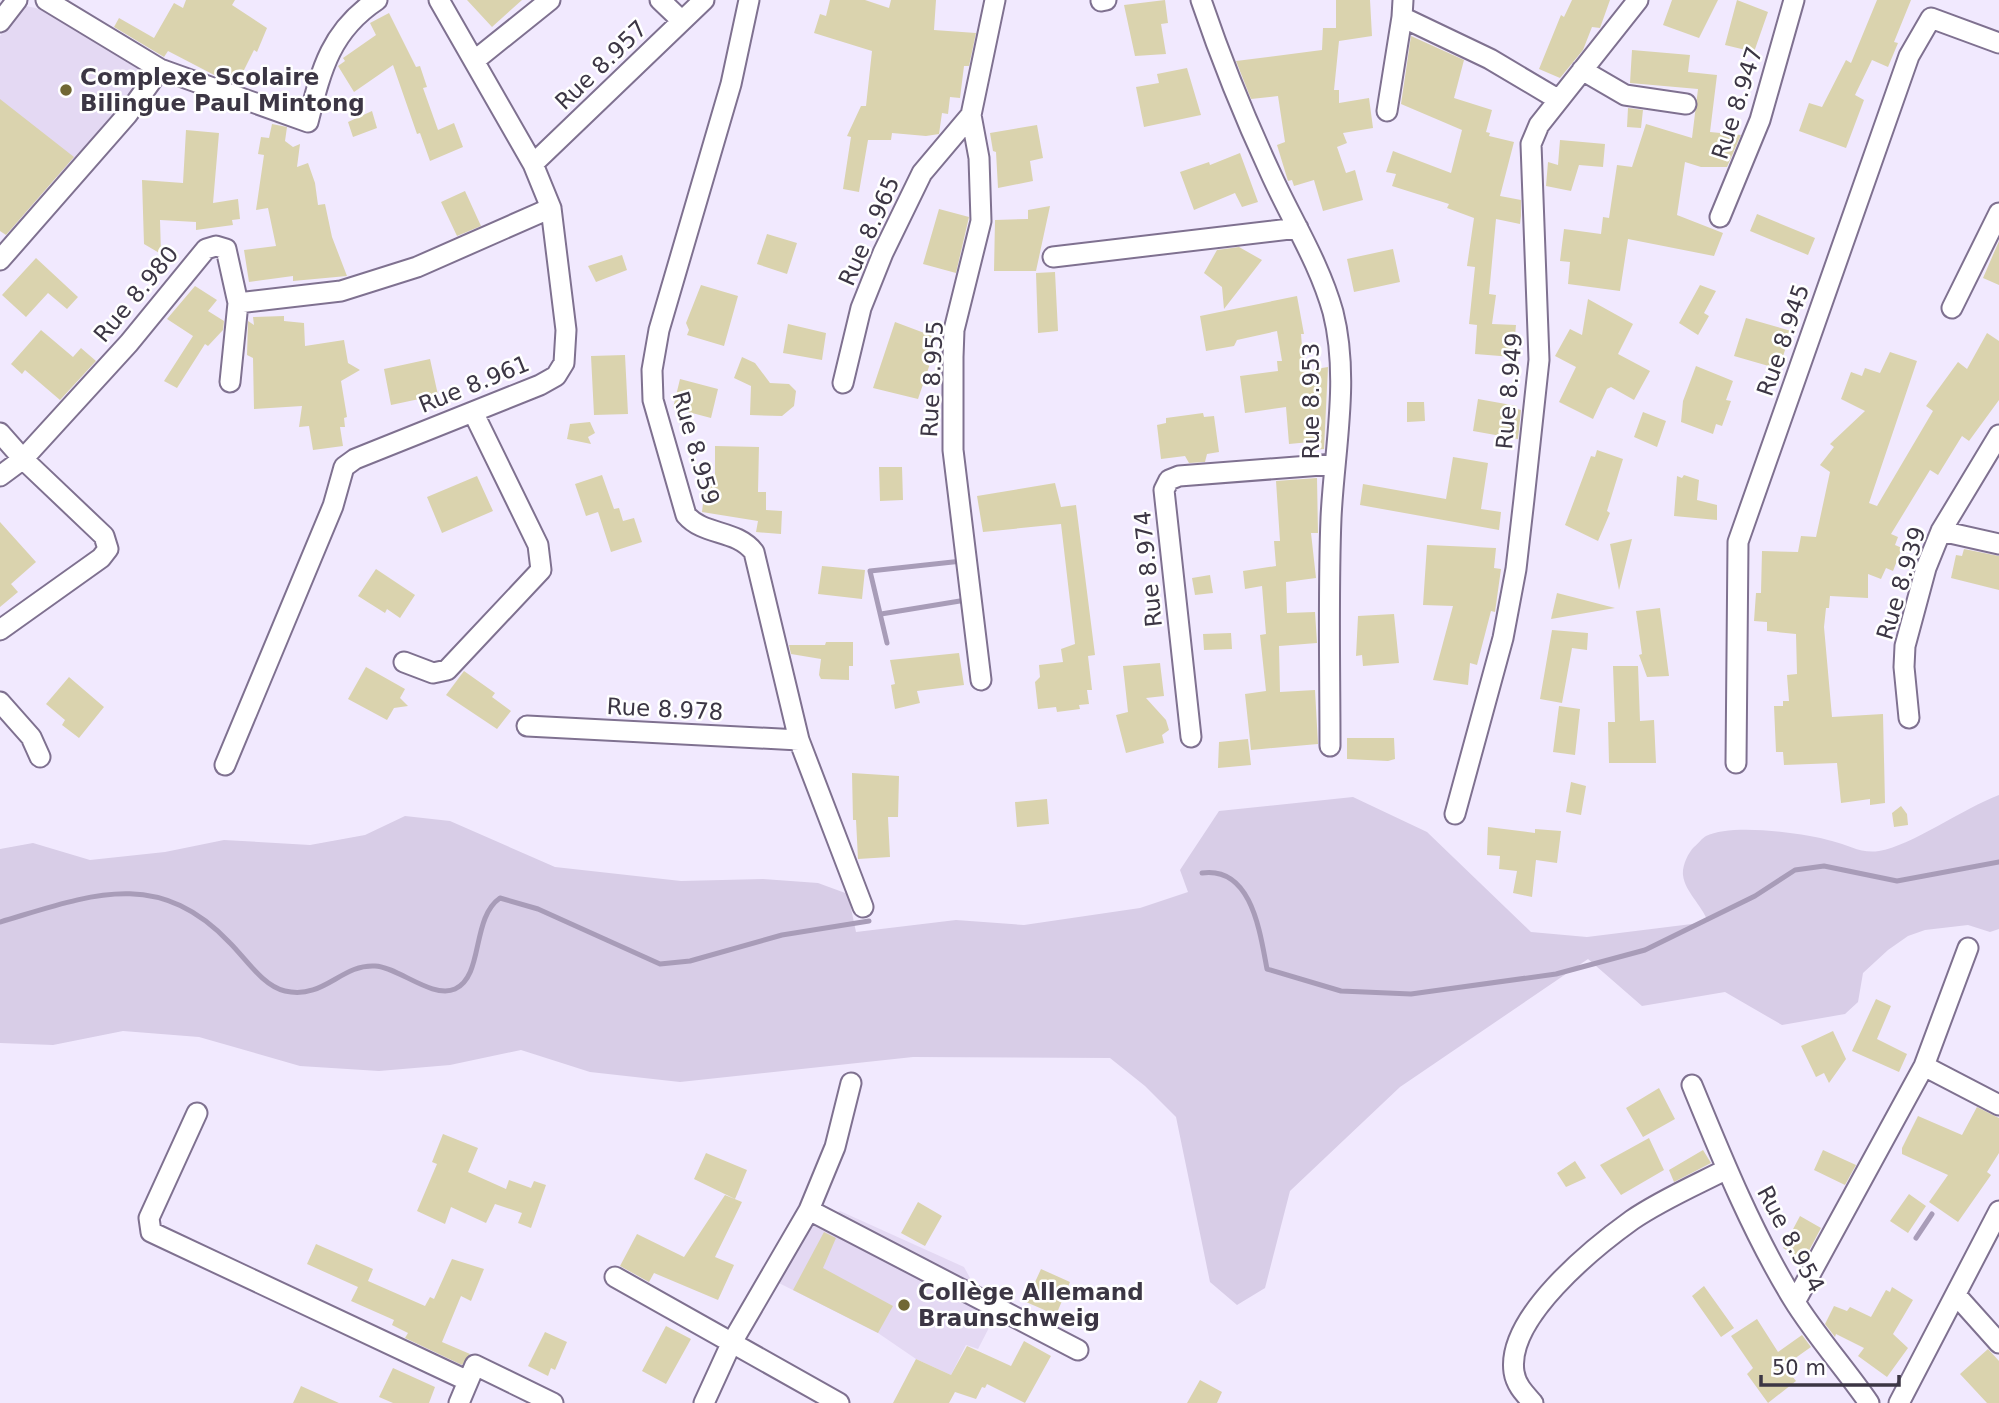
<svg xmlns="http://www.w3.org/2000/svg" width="1999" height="1403" font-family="'DejaVu Sans',sans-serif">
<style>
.built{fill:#e4d9f3}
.green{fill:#d8cde7}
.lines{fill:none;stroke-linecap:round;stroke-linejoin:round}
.stream{stroke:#a89cb8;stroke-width:5}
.building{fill:#dad3ae}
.minor-casing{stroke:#7f7190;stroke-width:23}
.minor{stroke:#fff;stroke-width:19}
.poi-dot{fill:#716734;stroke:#fff;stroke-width:2.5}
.labels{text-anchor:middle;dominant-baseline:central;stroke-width:5;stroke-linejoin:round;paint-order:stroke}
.street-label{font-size:23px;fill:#3c3644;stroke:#fff}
.poi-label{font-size:23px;font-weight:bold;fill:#3c3644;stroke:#fff;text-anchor:start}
</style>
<rect width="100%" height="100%" fill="#f1e9fe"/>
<path class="built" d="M26,6L40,9L141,68L142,76L124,105L63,182L0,132V36Z
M840,1211L964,1267L993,1320L978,1349L966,1345L951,1375L916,1359L878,1333L771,1279L800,1227Z"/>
<path class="green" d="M1999,795V929L1990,932L1968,925L1925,930L1908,936L1888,950L1863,973L1858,1002L1845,1014L1782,1025L1725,992L1642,1006L1588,959L1400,1087L1290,1191L1265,1288L1237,1305L1210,1282L1176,1117L1145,1086L1110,1058L913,1057L680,1082L590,1072L521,1050L450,1065L379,1071L300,1066L199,1037L123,1031L53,1045L0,1043V849L33,843L90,860L165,852L224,840L310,845L365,835L405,816L450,821L555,867L681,881L763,879L818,883L848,894L856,932L956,920L1024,925L1140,908L1188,892L1180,870L1219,811L1353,797L1427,832L1531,932L1587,937L1708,922C1702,905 1685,892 1683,875C1682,866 1688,853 1694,847C1698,844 1702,838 1706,836C1732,823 1804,833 1832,841C1848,845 1862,854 1879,851C1911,846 1964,808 1999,795Z"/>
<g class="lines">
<path class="stream" d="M881,614L966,600
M887,643L870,571L962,561
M1202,873C1252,866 1260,933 1267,969L1341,991L1411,994L1556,974L1645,950L1755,896L1795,870L1824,866L1897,881L1999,862
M0,922C88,896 157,866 230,943C246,959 263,986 285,991C324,1000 341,964 375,966C398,967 432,999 455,989C484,976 471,918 500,898L538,909L660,964L690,961L782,935L869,921
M1916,1238L1932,1214"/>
</g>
<path class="building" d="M186,0H235L232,5L267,28L257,52L254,50L238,82L218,77L168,51L164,57L114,27L119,18L154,38L174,3L183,8Z
M467,0H522L492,27Z
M830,0H865L889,8L891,0H936L934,30L976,33L969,66H964L960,98L950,97L948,114L942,113L939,134L926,136L892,133L891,140H868L859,192L843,189L851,137L847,136L861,106H866L872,51L814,33L820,14L826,16Z
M1165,0L1168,23L1161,24L1166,54L1135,56L1124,5Z
M1336,0H1370L1372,36L1339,41L1334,90H1339V103L1369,98L1373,128L1343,133L1347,143L1337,147L1346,173L1355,170L1363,200L1323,211L1314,180L1294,186L1292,180L1288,181L1277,145L1285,142L1278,96L1251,99L1236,61L1322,50L1323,28H1336Z
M1572,0H1610L1600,28L1592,27L1583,50L1560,78L1539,69L1561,15L1564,17Z
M1672,0H1718L1699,38L1663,25Z
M1737,0L1768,12L1754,52L1725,45Z
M1877,0H1911L1894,42L1898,43L1888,67L1872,60L1855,95L1864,100L1846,148L1799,131L1809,103L1822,107L1846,60L1851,63Z
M389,13L416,67L420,66L427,87L423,88L438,130L454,123L463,147L430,161L420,133L417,134L393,65L354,92L338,66L345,61L343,58L376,35L370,23Z
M1411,36L1464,60L1454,98L1492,110L1486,132L1490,133L1489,136L1514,142L1500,196L1521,200V216L1520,224L1496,219L1489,294L1496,295L1492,324L1516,325L1513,357L1475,354L1477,325L1469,324L1475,267L1467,266L1474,218L1447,208L1449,204L1392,186L1396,174L1386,172L1393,151L1451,173L1462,130L1401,104Z
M1632,50L1690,55L1688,72L1717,75L1710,132L1741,135L1727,167H1701L1685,162L1677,215L1723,233L1714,256L1628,239L1620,291L1568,284L1570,262L1560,261L1564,229L1601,234L1603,217L1609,218L1617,165L1632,167L1646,124L1692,138L1698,89L1630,83Z
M1187,68L1201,115L1144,127L1136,87L1159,83L1157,74Z
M0,99L74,157L6,235L0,231Z
M1628,108L1643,110L1641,128L1627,127Z
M372,111L377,128L353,137L348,122Z
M272,124L287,127L285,141L293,147L300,144L297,167L308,163L315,183L318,205L325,204L332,237L347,276L293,281V276L249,282L244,250L276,246L268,208L256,210L264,155L258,154L261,137L269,138Z
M1037,125L1043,158L1030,161L1033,181L998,188L996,152L993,151L990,133Z
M186,130L219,133L213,203L238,199L240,219L232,220L233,225L196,230V222L160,220L161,254L144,244L142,180L183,183Z
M1560,140L1605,144L1603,167L1579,165L1571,191L1546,186L1548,162L1558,165Z
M1240,153L1258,202L1242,207L1235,193L1194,210L1180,172L1209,162L1210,165Z
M465,191L481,226L457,236L441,202Z
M1050,206L1036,271H994L995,220L1028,219V210Z
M939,209L969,217L956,273L923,264Z
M1757,214L1815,238L1808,255L1750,231Z
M767,234L797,243L787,274L757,264Z
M1999,241V285L1983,278Z
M1239,247L1262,260L1224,309L1222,287L1204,273L1217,250Z
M1393,249L1400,282L1354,292L1347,259Z
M622,255L627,270L596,282L588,266Z
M36,258L78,297L67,309L48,293L26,317L2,295Z
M1055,272L1058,331L1038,333L1036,273Z
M701,285L738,296L724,346L687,335L689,330L686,323Z
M1700,285L1716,291L1704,313L1709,316L1698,335L1679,323Z
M195,286L217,300L208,311L224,321L223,330L208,346L205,344L177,388L164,381L193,336L167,319Z
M1297,296L1304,334H1301L1304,371L1328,367L1324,449L1310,450V442L1289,444L1286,407L1245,413L1240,376L1278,371L1277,361H1282L1277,331L1237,340L1234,346L1206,351L1200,316Z
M1588,299L1633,324L1618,354L1650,371L1634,400L1611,387L1607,389L1593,419L1559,402L1576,367L1555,356L1570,329L1582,335Z
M284,316V321L304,323L305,346L344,340L348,363L360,370L341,381L347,417L344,418L345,427H340L343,446L313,450L309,426L299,427L302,406L254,409L253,358L247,355L248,321L254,325L253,317Z
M1746,318L1791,331L1779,369L1734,356Z
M895,322L935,337L931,348L935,349L918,399L873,388Z
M788,324L826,333L822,360L783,353Z
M41,330L73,357L81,348L96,361L60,400L25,370L22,374L11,364Z
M1987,333L1999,341V400L1969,441L1962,436L1938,475L1930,470L1891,534L1898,537L1895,545L1902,548L1893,571L1886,568L1881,579L1868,574V598L1830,596L1829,608H1826L1824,627L1832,717L1883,714L1885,803L1870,805V799L1841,803L1837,763L1784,765L1783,752H1776L1774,706H1783V701H1789L1787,675L1797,674L1796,634L1767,631V622L1754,621L1756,593H1761L1762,551L1798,552L1801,536L1816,537L1830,472L1820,465L1834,447L1830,444L1865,411L1841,399L1851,372L1862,376L1865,368L1880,373L1890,352L1917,361L1869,503L1877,506L1933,411L1926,406L1958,362L1967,369Z
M625,355L628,414L594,415L591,356Z
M742,357L755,363L770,383L789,384L796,391L794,406L782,416L750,415L751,386L734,378Z
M430,359L438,395L391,405L384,369Z
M1696,366L1733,381L1726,400L1731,401L1722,426L1716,424L1713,434L1681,422L1683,401Z
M680,379L718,389L711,418L673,408Z
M1478,399L1517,406V409L1521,410L1518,439L1473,431Z
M1407,402H1424L1425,421L1407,422Z
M1643,412L1666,421L1657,447L1634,437Z
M1203,413L1204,417L1214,416L1219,452L1207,454L1205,462L1189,463L1185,456L1161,459L1157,425L1166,423V418Z
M590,422L595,433L588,437L591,444L567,439L570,424Z
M715,446L759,447L758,492H766V510L782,511L781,534L756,532L758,521L702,512L706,478H715Z
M1597,450L1623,459L1607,511L1610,513L1598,541L1565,525L1591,456L1595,457Z
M1453,457L1488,463L1481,509L1501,512L1499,530L1360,505L1363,484L1446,499Z
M879,467H902L903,500L880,501Z
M602,475L614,509L619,508L623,521L634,518L642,542L611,552L598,512L586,516L575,484Z
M1684,475L1699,480L1697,500L1717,505V520L1674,516L1677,476L1682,478Z
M477,476L493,511L442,533L427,497Z
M1317,478L1318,533H1311L1316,578L1286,582L1287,613L1315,612L1317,643L1279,646L1280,692L1315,690L1318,744L1251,750L1245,694L1266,691L1260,635L1266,634L1262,586L1245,589L1243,571L1276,566L1274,541H1280L1276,481Z
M1055,483L1061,507L1076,505L1095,655L1088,656L1092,690H1087L1089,704L1079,705L1080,709L1057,712L1056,707L1038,709L1035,682L1040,677L1039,665L1063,662L1061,649L1075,644L1061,524L983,532L977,496Z
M0,522L36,562L11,584L18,592L0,607Z
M1632,539L1619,590L1610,544Z
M1427,545L1496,548L1494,568L1501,569L1495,612L1491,611L1477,665L1470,663L1468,685L1433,680L1453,606L1423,605Z
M1964,549L1999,556V590L1951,578L1956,555L1962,556Z
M822,566L865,570L862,599L818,594Z
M376,569L415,595L400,618L387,609L385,613L358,596Z
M1210,575L1213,593L1195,595L1192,578Z
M1557,593L1615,608L1551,619Z
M1660,608L1669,676L1647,677L1639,655L1642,654L1636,611Z
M1394,614L1399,663L1363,666L1362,655L1356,656L1358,616Z
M1552,630L1588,633L1587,650L1572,648L1562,703L1540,699Z
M1231,633L1232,649L1204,650L1203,634Z
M826,642H853V666H849V680L821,679L819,675L821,659L791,654L789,645H825Z
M959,653L964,685L917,691L920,703L895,709L891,685L895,684L890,660Z
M1160,663L1164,696L1146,698L1166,720L1169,730L1162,735L1164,743L1126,753L1116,715L1128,712L1123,666Z
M1613,666H1638L1640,721L1654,720L1656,763H1609L1608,722H1615Z
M366,667L405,689L400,698L408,706L394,708L387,720L348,699Z
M464,671L495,693L492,697L511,711L497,729L446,695Z
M69,677L104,707L79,738L62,725L65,720L46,704Z
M1559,706L1580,709L1575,755L1553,752Z
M1347,738H1394L1395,759L1388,761L1347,759Z
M1248,739L1251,765L1218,768L1219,742Z
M852,773L899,776L898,817H888L890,857L858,859L856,820H853Z
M1571,782L1586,786L1581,815L1566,812Z
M1047,799L1049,824L1017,827L1015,802Z
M1901,806L1907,814L1908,825L1894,827L1892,813Z
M1488,827L1535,833V829L1561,831L1557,863L1536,860L1532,897L1513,893L1517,871L1499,869L1500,856L1487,855Z
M1876,999L1891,1006L1877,1039L1907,1054L1899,1072L1852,1051Z
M1833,1031L1846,1059L1829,1083L1824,1073L1816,1077L1801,1046Z
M1659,1088L1675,1119L1643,1137L1626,1108Z
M1977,1107L1999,1118V1153L1987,1172L1991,1175L1958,1222L1929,1202L1948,1175L1902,1154V1148L1918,1116L1962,1135Z
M443,1134L478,1148L468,1172L506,1189L509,1180L531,1188L534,1181L546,1185L531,1228L518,1223L522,1213L495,1204L486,1223L451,1207L445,1224L417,1211L437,1164L432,1162Z
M1649,1138L1664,1170L1621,1195L1600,1165Z
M1703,1150L1711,1163L1674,1182L1669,1170Z
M1823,1150L1856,1165L1845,1185L1814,1170Z
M706,1153L747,1170L735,1199L694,1179Z
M1575,1161L1586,1178L1566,1187L1557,1173Z
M1909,1194L1926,1206L1908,1233L1890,1221Z
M725,1195L742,1202L715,1257L734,1265L718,1300L654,1273L649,1282L620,1266L637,1234L684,1257Z
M918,1202L942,1216L925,1246L901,1233Z
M1800,1216L1821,1228L1804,1260L1783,1248Z
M824,1232L836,1238L823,1268L893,1306L878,1333L793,1290Z
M316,1244L373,1269L368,1281L425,1306L430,1297L434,1299L452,1259L484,1269L471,1301L461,1296L442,1342L470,1354L462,1365L405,1338L408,1333L392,1325L394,1320L351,1301L358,1287L307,1264Z
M1041,1269L1070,1282L1056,1315L1026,1302Z
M1704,1286L1734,1328L1721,1337L1692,1296Z
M1892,1287L1913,1300L1893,1334L1908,1348L1887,1377L1858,1356L1864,1348L1836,1334L1835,1337L1825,1324L1834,1306L1847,1311L1850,1307L1871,1317L1886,1290L1890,1292Z
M1757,1319L1778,1352L1802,1335L1811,1347L1784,1366L1796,1381L1768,1403L1747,1374L1753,1368L1731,1336Z
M666,1326L691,1339L666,1384L642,1371Z
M545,1332L567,1342L555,1370L551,1368L548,1376L528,1366Z
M1024,1341L1051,1356L1025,1403L987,1384L985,1388L982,1387L976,1399L955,1392L949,1403H893L916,1359L951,1375L967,1346L1011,1366Z
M1988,1349L1999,1361V1403H1987L1960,1374Z
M393,1368L435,1387L429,1403H393L379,1397Z
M1200,1380L1222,1392L1217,1403H1187Z
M301,1386L339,1403H293Z"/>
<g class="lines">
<g class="minor-casing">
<path id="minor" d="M46,0L160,69L308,122C321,71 330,31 377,0
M660,0L682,21
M749,0L731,84L659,330L652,370L653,400L686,515C704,536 736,529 754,552L799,740L863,907
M1201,0C1221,59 1244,116 1270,172C1291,219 1319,262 1333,312C1350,379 1334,451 1331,518C1328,594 1330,670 1330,746
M1403,0L1402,17L1490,59L1559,100
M1101,1L1106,0
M0,22L17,0
M474,61L550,0
M1582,70L1625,95L1686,104
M1387,111L1402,17
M533,164L704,0
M1720,217L1760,120L1794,0
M1053,257L1298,228
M0,260L127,115L160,69
M1952,308L1999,213
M230,382L238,303
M843,383L861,308L883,253L922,173L971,115
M0,433L23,459L129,343L206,249L216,246L226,249L238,303L341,291L417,267L551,208
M0,476L23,459L104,536L108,549L101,558L0,630
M1941,531L1999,544
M404,662L433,673L447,670L541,570L538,545L473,412
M981,680L953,450V357L954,330L981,221L979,158L971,115L995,0
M0,702L31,737L40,757
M1909,718L1904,667L1905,646L1926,568L1941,531L1999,435
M527,726L799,740
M1191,737L1164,490L1169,480L1179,476L1335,464
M1736,763L1738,542L1909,56L1931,18L1999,43
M225,765L333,506L344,467L355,459L540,385L556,376L564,363L566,330L551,208L533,164L439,0
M1455,814L1503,638L1516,569L1524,499L1539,360L1531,144L1539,125L1638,0
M1924,1066L1999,1105
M1692,1085C1722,1158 1752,1232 1793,1299C1815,1335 1845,1368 1869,1403
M197,1113L149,1218L151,1232L468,1381
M809,1210L1078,1350
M615,1277L839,1403
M1956,1295L1999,1343
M1795,1302L1924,1066L1968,948
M459,1403L475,1365L553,1403
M704,1403L731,1344L809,1210L835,1147L851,1083
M1533,1403C1524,1393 1516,1385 1514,1372C1506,1318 1593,1248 1632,1220C1661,1200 1696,1185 1727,1169
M1899,1403L1999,1211"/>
</g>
<use href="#minor" class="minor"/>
</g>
<g class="poi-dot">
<circle cx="66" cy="90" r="7"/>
<circle cx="904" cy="1305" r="7"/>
</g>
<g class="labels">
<g class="street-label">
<text transform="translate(601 65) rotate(-44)">Rue 8.957</text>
<text transform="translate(1737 103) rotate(-72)">Rue 8.947</text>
<text transform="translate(869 231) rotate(-66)">Rue 8.965</text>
<text transform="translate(136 294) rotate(-50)">Rue 8.980</text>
<text transform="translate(1783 340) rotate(-71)">Rue 8.945</text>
<text transform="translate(932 379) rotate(-87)">Rue 8.955</text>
<text transform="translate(474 384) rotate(-22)">Rue 8.961</text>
<text transform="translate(1509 391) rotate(-85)">Rue 8.949</text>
<text transform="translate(1311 401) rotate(-90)">Rue 8.953</text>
<text transform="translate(696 448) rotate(74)">Rue 8.959</text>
<text transform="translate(1148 569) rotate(-96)">Rue 8.974</text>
<text transform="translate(1901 583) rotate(-73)">Rue 8.939</text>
<text transform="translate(665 709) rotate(3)">Rue 8.978</text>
<text transform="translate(1791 1239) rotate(62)">Rue 8.954</text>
</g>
<g class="poi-label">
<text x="80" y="77">Complexe Scolaire<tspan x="80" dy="26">Bilingue Paul Mintong</tspan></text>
<text x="918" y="1292">Collège Allemand<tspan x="918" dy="26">Braunschweig</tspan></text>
</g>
</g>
<path d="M1761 1375v10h138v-10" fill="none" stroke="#3c3644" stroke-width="3.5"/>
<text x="1772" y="1375" font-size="21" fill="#3c3644" stroke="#ffffff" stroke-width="5" paint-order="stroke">50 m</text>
</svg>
